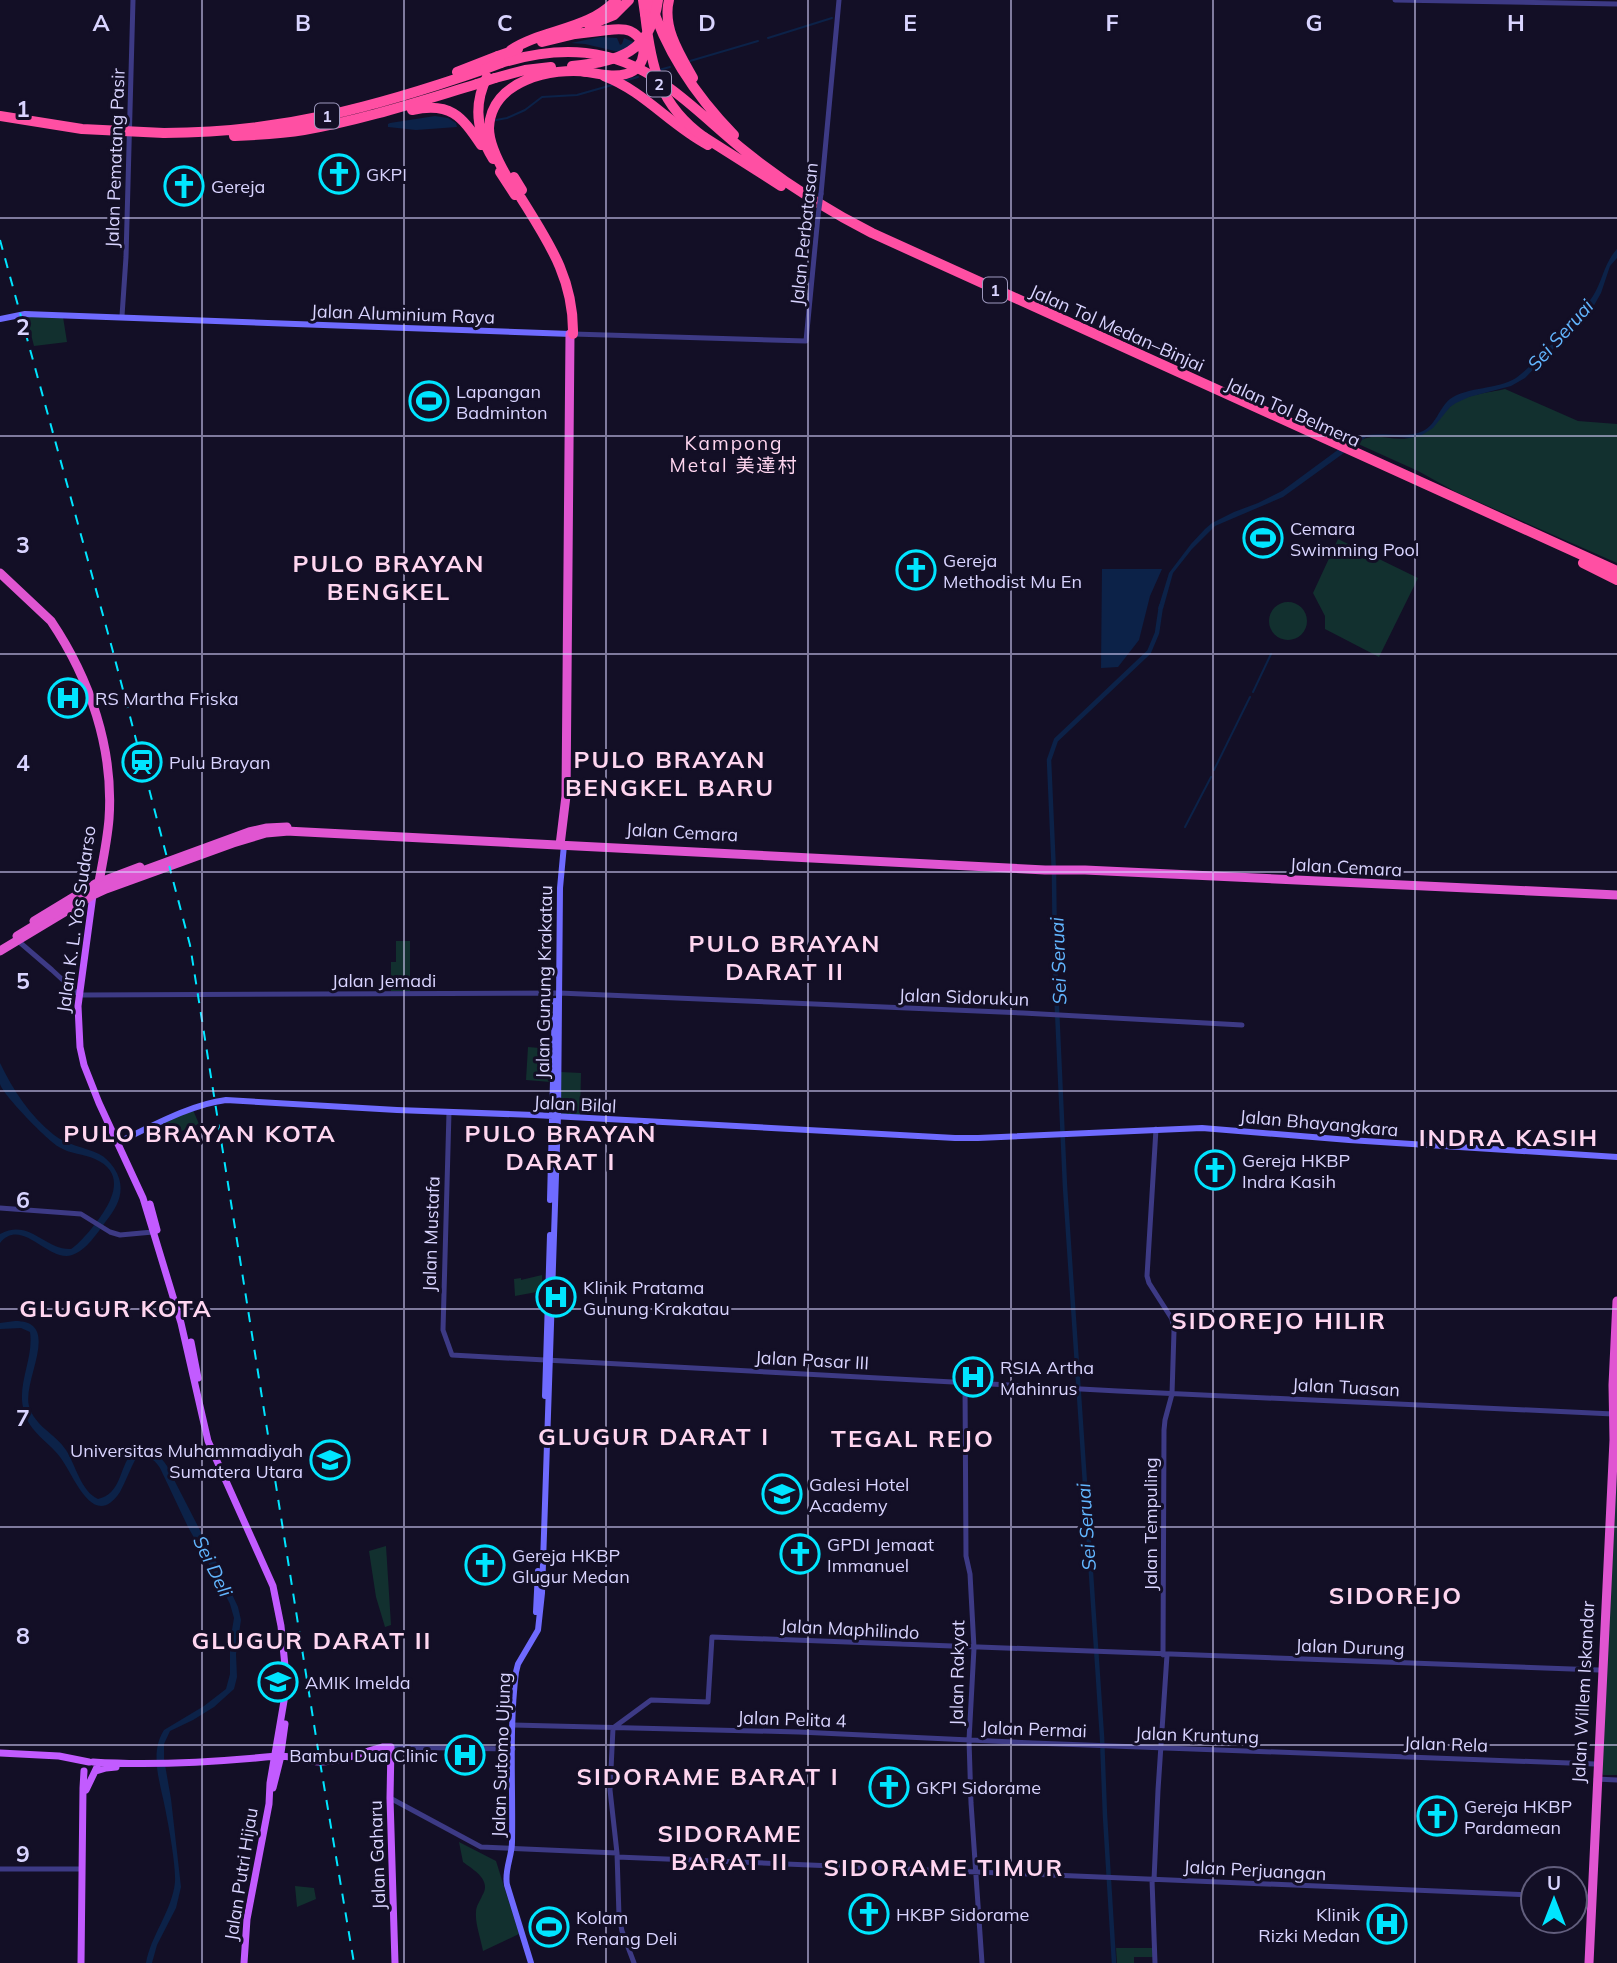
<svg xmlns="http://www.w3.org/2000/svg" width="1617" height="1963" font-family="Mulish,'Noto Sans SC',sans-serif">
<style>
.green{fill:#12302f}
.water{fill:#0c2248}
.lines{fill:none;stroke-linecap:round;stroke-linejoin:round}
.stream{stroke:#0c2248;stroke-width:2}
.river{stroke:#0c2248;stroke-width:4.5}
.tertiary{stroke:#3d3a85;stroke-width:5}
.secondary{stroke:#6f6bff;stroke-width:6}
.primary{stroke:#c25bff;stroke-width:7}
.trunk{stroke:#e055d1;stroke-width:9}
.motorway{stroke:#ff4fa3;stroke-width:10}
.rail{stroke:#00e5ff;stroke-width:2;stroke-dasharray:10 9;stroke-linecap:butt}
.tertiary-bridge{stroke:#3d3a85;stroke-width:5}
.trunk-bridge{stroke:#e055d1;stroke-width:9}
.motorway-bridge{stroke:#ff4fa3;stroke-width:10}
.grid{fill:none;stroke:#d9d4ff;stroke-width:2;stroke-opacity:0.55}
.labels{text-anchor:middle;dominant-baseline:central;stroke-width:6;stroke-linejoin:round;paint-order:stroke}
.shield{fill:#130f26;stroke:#9e99be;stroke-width:2}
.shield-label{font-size:16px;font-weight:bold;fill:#d9d4ff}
.street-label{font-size:18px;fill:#d9d4ff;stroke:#130f26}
.poi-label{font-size:18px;fill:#d9d4ff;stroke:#130f26;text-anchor:start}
.water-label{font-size:19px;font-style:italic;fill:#62b6ff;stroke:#130f26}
.neighbourhood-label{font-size:19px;letter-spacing:2px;fill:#ffd6f0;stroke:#130f26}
.district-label{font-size:24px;font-weight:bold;letter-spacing:2px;fill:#ffd6f0;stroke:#130f26}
.grid-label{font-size:23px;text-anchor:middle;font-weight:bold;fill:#d9d4ff;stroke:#130f26;stroke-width:6;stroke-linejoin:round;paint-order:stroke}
</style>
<rect width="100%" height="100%" fill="#130f26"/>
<path class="green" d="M26,315L63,317L67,342L34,346Z
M1505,389L1578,421L1617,424V563L1456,492L1418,471L1356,443C1376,430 1389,442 1409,438C1433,434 1437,417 1452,405C1466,394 1488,393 1505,389Z
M1338,539L1418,578L1379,657L1325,629V616L1313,593Z
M1269 621a19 19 0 1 1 38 0a19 19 0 1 1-38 0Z
M396,941H410V991H391V962H396Z
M528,1047L551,1049V1082L526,1080Z
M560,1072L581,1073L580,1117L560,1114Z
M193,1110L199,1124L169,1136L161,1123Z
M542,1275V1291L515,1296L514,1279L521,1278V1280Z
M1617,1462V1775H1603L1600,1770Z
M386,1546L391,1625L385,1627L376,1597L369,1551Z
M459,1842L496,1861L519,1934L483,1951C481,1939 475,1924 476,1912C476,1906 480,1901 482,1896C492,1880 475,1871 463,1862Z
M295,1886L314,1888L316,1899L297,1907Z
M1116,1948H1153V1957H1134V1963H1117Z"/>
<path class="water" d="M600,37L617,38L620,45L622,44L624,38L636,43L619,52L585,44L571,43Z
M435,116L448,118L456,123L457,127L416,130L388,127V124L390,123Z
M1617,249V258L1610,266L1601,293L1592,309L1525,378L1511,386L1469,397L1456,403L1450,407L1433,428L1422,435L1410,438L1384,436L1366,437L1283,497L1215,526L1192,549L1173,573L1163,609H1158L1169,573L1191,544L1205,529L1212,523L1234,512L1258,503L1282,491L1354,438C1377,429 1404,440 1423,431C1436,425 1439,408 1450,399C1469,386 1497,390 1516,378C1523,373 1530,366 1536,360C1556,340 1578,319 1593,296C1603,280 1604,263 1617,249Z
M1102,569H1162L1150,596L1139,640L1118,667L1101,668Z
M0,1063C13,1090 30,1116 54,1135C67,1145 84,1147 99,1154C105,1157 110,1162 114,1168C127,1188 119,1205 106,1221C98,1232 86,1251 72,1255C48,1263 22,1216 0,1243V1234C30,1218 44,1250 71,1249C81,1243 97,1222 103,1213C116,1193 122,1171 95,1159C84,1154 70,1154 59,1147C48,1141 3,1095 0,1084C0,1078 0,1069 0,1063Z
M15,1321C63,1321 22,1380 29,1406C35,1427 55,1433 66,1450C76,1466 81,1491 98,1499C121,1494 119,1469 131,1454C144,1438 159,1454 167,1466L223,1575L238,1607L241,1620L236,1654L237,1677L234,1689L214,1707L193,1720L170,1731L164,1744V1759L171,1799L181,1887L176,1908L157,1945L152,1963H146C151,1935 172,1911 175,1882C176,1864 168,1822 164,1803C159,1779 150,1752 164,1730L204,1706L226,1689L230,1674V1642L234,1618L230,1604L220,1584L188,1527L160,1468C154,1459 147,1453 136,1458C130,1469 126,1481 120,1492C93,1532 74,1475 60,1457C48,1441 29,1432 24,1411C16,1385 34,1359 30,1332L21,1328L0,1329V1323Z"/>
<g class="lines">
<path class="stream" d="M768,38L832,18
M690,61L758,41
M659,70L670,67
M624,81L638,77
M496,120L507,118L525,110L542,97L577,95L612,85
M1253,692L1271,654
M1214,770L1250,697
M1185,827L1211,777"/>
<path class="river" d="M1114,1963L1105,1816L1102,1737L1065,1187L1055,965L1054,874L1049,760L1056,740L1149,652L1157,633L1161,606"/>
<path class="tertiary" d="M1395,0L1617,4
M821,194L839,0
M122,316L126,257L133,0
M573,334L806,341L818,216
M17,940L52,970L79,995
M82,995L559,993L1023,1013L1242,1025
M449,1112L443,1330L452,1355L1118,1391L1613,1414
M1156,1129L1147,1276L1149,1283L1172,1319L1174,1331L1172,1394L1165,1420L1164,1430L1163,1655
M0,1208L81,1214L110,1232L120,1235L153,1232
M965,1383L966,1556L970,1574L974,1648L969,1740L971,1803L982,1963
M513,1725L799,1732L1033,1743L1595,1764
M613,1728L651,1700L708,1702L712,1637L1599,1670
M613,1728L610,1790L617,1853L619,1916L622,1931L634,1963
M391,1747L513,1749
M1596,1779L1617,1780
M390,1798L481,1847L617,1853
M617,1857L1533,1895
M0,1869H82
M1152,1880L1155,1963
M1154,1880L1158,1790L1167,1655
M1575,1897H1592"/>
<path class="secondary" d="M0,319L25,314L571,334
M121,1141C152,1126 192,1104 226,1100L397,1110L534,1115L955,1138H978L1202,1128L1349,1140L1617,1157
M550,1200L555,1001
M545,1396L550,1235
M536,1612L538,1571
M531,1963L507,1885C504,1870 512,1857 512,1842C513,1786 509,1728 516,1672L518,1664L538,1630L542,1593L558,1116L560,888L564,845"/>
<path class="primary" d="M93,895L78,1006L80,1047L84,1065L99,1103L143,1198L181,1323L208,1441L273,1586L281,1626L285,1666L284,1701L270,1783L269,1804L247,1919L244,1963
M150,1204L157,1230
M191,1342L198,1378
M0,1753L59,1756L89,1762
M93,1762C154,1766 216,1762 277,1756C292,1755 305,1762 320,1762C340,1762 363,1752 383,1747H391L390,1798L395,1963
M96,1771L106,1768L116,1767
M273,1788L280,1760L285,1724
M86,1790L97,1767
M81,1963L83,1788L84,1771"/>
<path class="trunk" d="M0,573L51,621C90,679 114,749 109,819C107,844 101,869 97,893
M286,831L1045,870H1085L1617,895
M560,845L566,796L570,334
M34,921L95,884L140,867
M0,951L93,895L106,889L233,843L266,833L289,831
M1589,1963L1614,1440L1613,1385L1617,1301"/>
<path class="motorway" d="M643,0L645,14
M650,0C666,52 696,96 734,135
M669,0C662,27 680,55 693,78
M589,25L614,15L629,0
M542,42L575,34L608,30
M511,50C543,29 589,30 616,0
M501,63C560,45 613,47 664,84C693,104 718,130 746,152C786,184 827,210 872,233L1617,571
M457,72L498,56
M604,76C644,91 670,125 708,145
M487,77C473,105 477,133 493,159
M495,78L525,70L551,67
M412,110C450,102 461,115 481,145
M164,133C280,133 376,107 485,69
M234,136C257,135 281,134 304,130C363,120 420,101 477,84
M704,137L781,186
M500,172L515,195
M506,175C498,161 489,144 489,128C491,80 552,67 589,72
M514,177L522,190
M521,198C549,243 574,279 573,334
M1583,563L1617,580"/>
<path class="rail" d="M0,240L112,648L190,945L320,1762L354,1963"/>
<path class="tertiary-bridge" d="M818,216L821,194"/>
<path class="trunk-bridge" d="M17,936L96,888L249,832L267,828L287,827"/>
<path class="motorway-bridge" d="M645,14C651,67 659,105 704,137
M498,56L518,49
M572,66C619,62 651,52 658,0
M485,69L501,63
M581,71C595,73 612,78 626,74C647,69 650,40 630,31C623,28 615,29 608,30
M477,84L495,78
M0,116L82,129L164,133"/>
</g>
<path class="grid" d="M202,0V1963M404,0V1963M606,0V1963M808,0V1963M1011,0V1963M1213,0V1963M1415,0V1963M0,218H1617M0,436H1617M0,654H1617M0,872H1617M0,1091H1617M0,1309H1617M0,1527H1617M0,1745H1617"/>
<defs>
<g id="church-ring" transform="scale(2.0125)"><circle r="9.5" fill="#130f26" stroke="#00e5ff" stroke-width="1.5"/><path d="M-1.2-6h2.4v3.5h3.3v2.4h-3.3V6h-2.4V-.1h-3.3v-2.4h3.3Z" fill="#00e5ff"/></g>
<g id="stadium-ring" transform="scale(2.0125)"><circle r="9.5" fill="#130f26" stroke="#00e5ff" stroke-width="1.5"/><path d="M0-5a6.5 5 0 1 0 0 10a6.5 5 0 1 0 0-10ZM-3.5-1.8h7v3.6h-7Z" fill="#00e5ff"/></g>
<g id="hospital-ring" transform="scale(2.0125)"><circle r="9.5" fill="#130f26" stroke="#00e5ff" stroke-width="1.5"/><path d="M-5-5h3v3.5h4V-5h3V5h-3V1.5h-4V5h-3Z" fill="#00e5ff"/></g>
<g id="station-ring" transform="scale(2.0125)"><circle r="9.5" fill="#130f26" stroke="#00e5ff" stroke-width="1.5"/><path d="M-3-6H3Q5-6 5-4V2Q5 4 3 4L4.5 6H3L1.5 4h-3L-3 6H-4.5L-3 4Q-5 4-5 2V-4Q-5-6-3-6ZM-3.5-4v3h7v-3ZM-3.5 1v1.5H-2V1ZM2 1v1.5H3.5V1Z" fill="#00e5ff"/></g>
<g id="university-ring" transform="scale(2.0125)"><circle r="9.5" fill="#130f26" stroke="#00e5ff" stroke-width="1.5"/><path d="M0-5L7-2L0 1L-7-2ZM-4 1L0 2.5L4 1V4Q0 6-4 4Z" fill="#00e5ff"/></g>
</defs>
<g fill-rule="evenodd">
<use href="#church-ring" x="339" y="174"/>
<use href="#church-ring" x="184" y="186"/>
<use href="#stadium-ring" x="429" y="401"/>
<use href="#stadium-ring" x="1263" y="538"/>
<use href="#church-ring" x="916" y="570"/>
<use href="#hospital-ring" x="68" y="698"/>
<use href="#station-ring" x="142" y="762"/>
<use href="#church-ring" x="1215" y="1170"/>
<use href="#hospital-ring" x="556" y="1297"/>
<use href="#hospital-ring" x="973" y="1377"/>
<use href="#university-ring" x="330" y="1460"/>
<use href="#university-ring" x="782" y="1494"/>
<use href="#church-ring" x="800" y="1554"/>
<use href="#church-ring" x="485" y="1565"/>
<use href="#university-ring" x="278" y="1682"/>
<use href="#hospital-ring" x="465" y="1755"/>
<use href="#church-ring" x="889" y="1787"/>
<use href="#church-ring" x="1437" y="1816"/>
<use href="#church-ring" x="869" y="1914"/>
<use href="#hospital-ring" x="1387" y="1924"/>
<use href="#stadium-ring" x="549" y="1927"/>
</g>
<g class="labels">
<g class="shield">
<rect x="647" y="71.5" width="24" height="25" rx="5"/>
<rect x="315" y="103.5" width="24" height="25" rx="5"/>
<rect x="983" y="277.5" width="24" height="25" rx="5"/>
</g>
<g class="shield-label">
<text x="659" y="84">2</text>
<text x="327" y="116">1</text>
<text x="995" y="290">1</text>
</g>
<g class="street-label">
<text transform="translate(115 158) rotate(-88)">Jalan Pematang Pasir</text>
<text transform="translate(804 234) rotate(-84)">Jalan Perbatasan</text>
<text transform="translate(403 314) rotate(2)">Jalan Aluminium Raya</text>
<text transform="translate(1117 328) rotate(24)">Jalan Tol Medan–Binjai</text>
<text transform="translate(1293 412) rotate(24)">Jalan Tol Belmera</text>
<text transform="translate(682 832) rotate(3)">Jalan Cemara</text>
<text transform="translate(1346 867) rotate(3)">Jalan Cemara</text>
<text transform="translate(76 919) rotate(-82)">Jalan K. L. Yos Sudarso</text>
<text x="384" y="980">Jalan Jemadi</text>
<text transform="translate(544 982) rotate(-89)">Jalan Gunung Krakatau</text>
<text transform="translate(964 997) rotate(2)">Jalan Sidorukun</text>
<text transform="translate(575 1104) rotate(3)">Jalan Bilal</text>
<text transform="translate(1319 1123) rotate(5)">Jalan Bhayangkara</text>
<text transform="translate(431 1234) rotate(-88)">Jalan Mustafa</text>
<text transform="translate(812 1360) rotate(3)">Jalan Pasar III</text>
<text transform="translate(1346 1387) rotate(3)">Jalan Tuasan</text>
<text transform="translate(1150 1524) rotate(-90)">Jalan Tempuling</text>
<text transform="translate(850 1629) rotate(3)">Jalan Maphilindo</text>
<text transform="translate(1350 1647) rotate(2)">Jalan Durung</text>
<text transform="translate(957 1673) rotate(-89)">Jalan Rakyat</text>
<text transform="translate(1583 1692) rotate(-87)">Jalan Willem Iskandar</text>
<text transform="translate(792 1719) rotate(2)">Jalan Pelita 4</text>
<text transform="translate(1034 1729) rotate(2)">Jalan Permai</text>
<text transform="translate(1197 1735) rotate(2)">Jalan Kruntung</text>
<text transform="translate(1446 1744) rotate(2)">Jalan Rela</text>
<text transform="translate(501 1755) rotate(-88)">Jalan Sutomo Ujung</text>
<text transform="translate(377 1855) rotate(-92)">Jalan Gaharu</text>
<text transform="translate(1255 1870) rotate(3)">Jalan Perjuangan</text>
<text transform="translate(241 1874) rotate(-81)">Jalan Putri Hijau</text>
</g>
<g class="poi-label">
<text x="366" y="174">GKPI</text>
<text x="211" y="186">Gereja</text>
<text x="456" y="391">Lapangan<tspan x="456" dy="21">Badminton</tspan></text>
<text x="1290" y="528">Cemara<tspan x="1290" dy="21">Swimming Pool</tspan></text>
<text x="943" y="560">Gereja<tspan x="943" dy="21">Methodist Mu En</tspan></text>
<text x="95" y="698">RS Martha Friska</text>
<text x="169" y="762">Pulu Brayan</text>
<text x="1242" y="1160">Gereja HKBP<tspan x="1242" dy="21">Indra Kasih</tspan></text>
<text x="583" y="1287">Klinik Pratama<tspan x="583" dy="21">Gunung Krakatau</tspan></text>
<text x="1000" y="1367">RSIA Artha<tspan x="1000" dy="21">Mahinrus</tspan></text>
<text x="303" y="1450" text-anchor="end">Universitas Muhammadiyah<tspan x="303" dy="21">Sumatera Utara</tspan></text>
<text x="809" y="1484">Galesi Hotel<tspan x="809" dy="21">Academy</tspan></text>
<text x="827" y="1544">GPDI Jemaat<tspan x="827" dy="21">Immanuel</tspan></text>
<text x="512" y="1555">Gereja HKBP<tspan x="512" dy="21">Glugur Medan</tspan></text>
<text x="305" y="1682">AMIK Imelda</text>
<text x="438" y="1755" text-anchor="end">Bambu Dua Clinic</text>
<text x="916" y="1787">GKPI Sidorame</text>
<text x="1464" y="1806">Gereja HKBP<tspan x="1464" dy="21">Pardamean</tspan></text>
<text x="896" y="1914">HKBP Sidorame</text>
<text x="1360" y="1914" text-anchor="end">Klinik<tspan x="1360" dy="21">Rizki Medan</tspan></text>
<text x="576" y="1917">Kolam<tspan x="576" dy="21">Renang Deli</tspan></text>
</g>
<g class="water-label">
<text transform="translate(1560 335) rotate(-48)">Sei Seruai</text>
<text transform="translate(1058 961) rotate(-92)">Sei Seruai</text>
<text transform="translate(1086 1527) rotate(-94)">Sei Seruai</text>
<text transform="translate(213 1566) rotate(64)">Sei Deli</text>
</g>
<g class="neighbourhood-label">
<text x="734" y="443">Kampong<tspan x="734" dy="22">Metal 美達村</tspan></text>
</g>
<g class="district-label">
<text x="389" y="563">PULO BRAYAN<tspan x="389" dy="28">BENGKEL</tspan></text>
<text x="670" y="759">PULO BRAYAN<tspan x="670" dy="28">BENGKEL BARU</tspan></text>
<text x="785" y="943">PULO BRAYAN<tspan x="785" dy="28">DARAT II</tspan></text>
<text x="200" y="1133">PULO BRAYAN KOTA</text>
<text x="561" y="1133">PULO BRAYAN<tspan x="561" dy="28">DARAT I</tspan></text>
<text x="1509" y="1137">INDRA KASIH</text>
<text x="116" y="1308">GLUGUR KOTA</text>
<text x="1279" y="1320">SIDOREJO HILIR</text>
<text x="654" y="1436">GLUGUR DARAT I</text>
<text x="913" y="1438">TEGAL REJO</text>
<text x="1396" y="1595">SIDOREJO</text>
<text x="312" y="1640">GLUGUR DARAT II</text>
<text x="708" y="1776">SIDORAME BARAT I</text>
<text x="730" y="1833">SIDORAME<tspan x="730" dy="28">BARAT II</tspan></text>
<text x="944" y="1867">SIDORAME TIMUR</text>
</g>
</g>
<g class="grid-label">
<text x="101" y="31">A</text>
<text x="303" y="31">B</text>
<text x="505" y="31">C</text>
<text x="707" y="31">D</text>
<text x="910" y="31">E</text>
<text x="1112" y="31">F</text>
<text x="1314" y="31">G</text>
<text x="1516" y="31">H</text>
<text x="23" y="117">1</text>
<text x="23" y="335">2</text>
<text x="23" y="553">3</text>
<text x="23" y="771">4</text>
<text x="23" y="989">5</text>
<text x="23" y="1208">6</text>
<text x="23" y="1426">7</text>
<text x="23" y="1644">8</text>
<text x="23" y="1862">9</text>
</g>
<g transform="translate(1554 1900)"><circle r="33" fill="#130f26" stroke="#625e7d" stroke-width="2"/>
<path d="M0-5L12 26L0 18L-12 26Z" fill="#00e5ff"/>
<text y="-10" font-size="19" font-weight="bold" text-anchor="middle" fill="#d9d4ff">U</text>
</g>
</svg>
